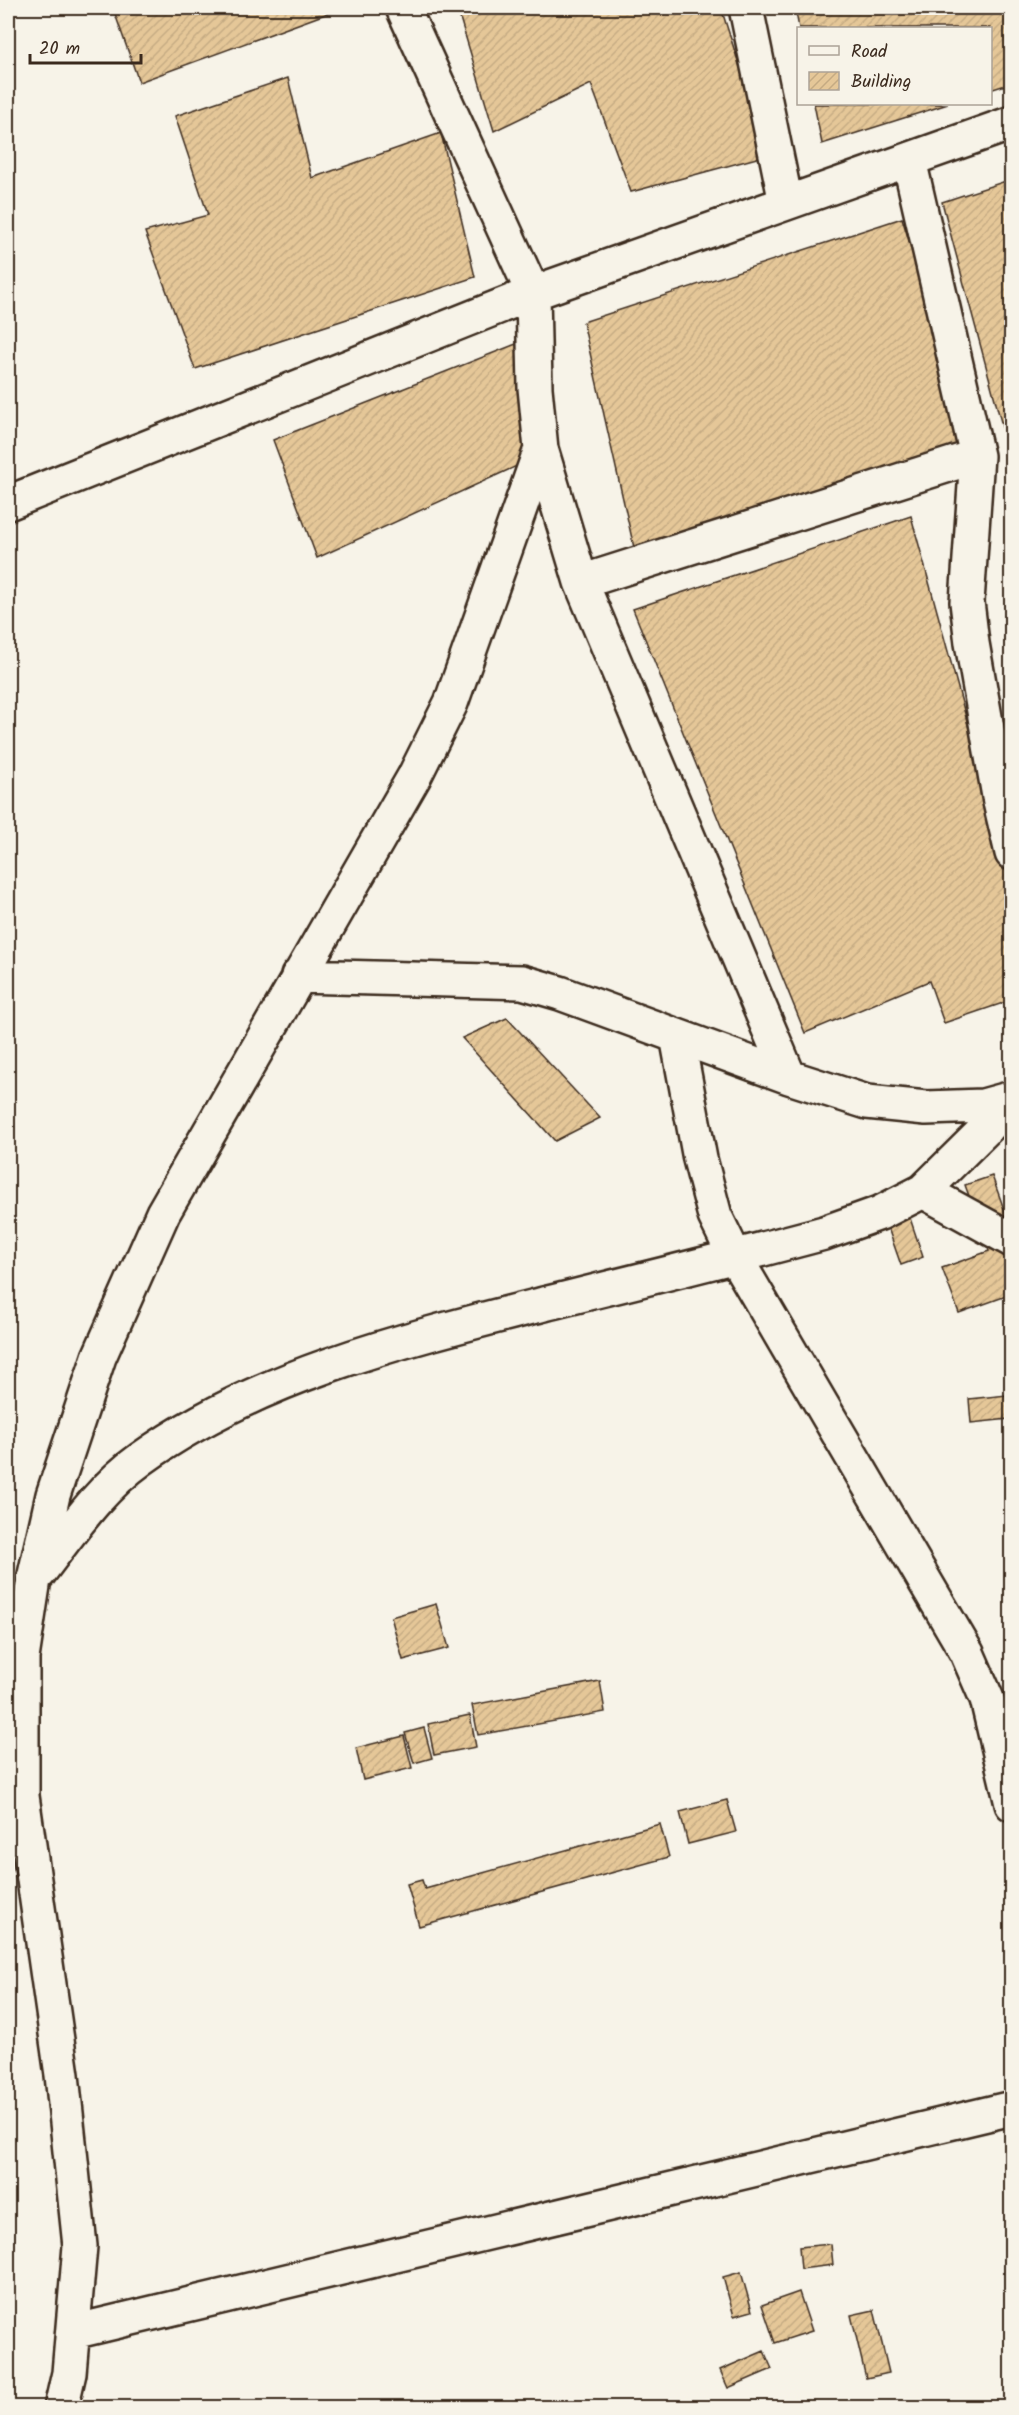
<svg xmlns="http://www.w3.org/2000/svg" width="1019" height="2415" font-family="Kalam,sans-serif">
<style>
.building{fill:url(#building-hatch);stroke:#3b2a1e;stroke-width:1.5}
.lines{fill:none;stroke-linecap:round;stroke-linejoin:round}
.minor-casing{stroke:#3b2a1e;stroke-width:38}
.minor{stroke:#f7f3e8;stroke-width:33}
</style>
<defs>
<pattern id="building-hatch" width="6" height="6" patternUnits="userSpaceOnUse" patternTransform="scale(1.5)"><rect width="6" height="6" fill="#e5c798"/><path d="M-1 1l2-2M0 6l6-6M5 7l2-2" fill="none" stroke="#c5ab83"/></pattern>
</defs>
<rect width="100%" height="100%" fill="#f7f3e8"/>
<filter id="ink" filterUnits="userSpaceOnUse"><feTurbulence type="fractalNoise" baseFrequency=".0167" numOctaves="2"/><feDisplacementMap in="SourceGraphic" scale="12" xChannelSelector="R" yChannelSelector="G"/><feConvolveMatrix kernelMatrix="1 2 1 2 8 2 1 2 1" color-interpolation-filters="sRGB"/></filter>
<g filter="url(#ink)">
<path class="building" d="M113,8H342L139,82Z
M457,8H721L768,155L631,192L591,84L494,131Z
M795,8H1012V83L990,90V28H799Z
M288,78L312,178L441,133L475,277L195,369L145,232L208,215L175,116Z
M814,104H948L822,144Z
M1012,179V463L942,202Z
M902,218L980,471L635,552L583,322Z
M516,344L545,453L317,558L273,440Z
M911,516L1012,886V1000L944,1023L929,981L805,1033L633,609Z
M507,1018L600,1118L555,1141L462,1038Z
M992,1176L1012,1231V1294L959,1313L942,1268L989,1251L965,1185Z
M910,1218L923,1257L901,1265L887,1225Z
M1007,1395L1009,1419L971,1423L969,1399Z
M436,1604L449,1648L403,1660L391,1617Z
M600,1681L605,1712L478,1735L472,1705Z
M470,1715L476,1747L434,1755L428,1724Z
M424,1728L432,1758L414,1763L405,1733Z
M404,1736L412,1768L363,1780L356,1748Z
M727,1800L736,1832L688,1844L680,1812Z
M660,1824L669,1857L419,1926L407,1884L422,1880L425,1889Z
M831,2244L833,2265L801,2269L799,2247Z
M741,2272L752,2311L734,2316L723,2277Z
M799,2292L812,2331L775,2343L762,2305Z
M874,2310L889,2373L866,2378L851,2315Z
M764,2351L772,2369L728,2388L720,2370Z"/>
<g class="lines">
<g class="minor-casing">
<path id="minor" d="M403,8L533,293L535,388L541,449L581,582L789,1077
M746,8L786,203
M909,160L977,456L967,602L972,643L1000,802L1012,853
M8,503L533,293L1012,123
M581,582L977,456
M298,976L522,982L560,993L789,1077L867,1102L926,1108L983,1106L1012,1098
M677,1036L700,1159L715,1216L735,1257L967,1653L987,1699L1012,1804
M923,1191L1012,1240
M39,1573C70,1533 99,1489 141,1459C258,1375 406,1339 544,1304C637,1281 731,1258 824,1233L880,1213L923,1191L1012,1103
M73,2332L1012,2108
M61,2408L69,2373L80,2246L62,2075L22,1796V1658L34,1579L53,1495L99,1357L163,1213L414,777L451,703L541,449"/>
</g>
<use href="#minor" class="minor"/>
</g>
</g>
<rect width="1019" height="2415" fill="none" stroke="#f7f3e8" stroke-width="30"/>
<rect x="15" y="15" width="989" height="2385" fill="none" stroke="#3b2a1e" stroke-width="2" filter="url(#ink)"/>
<rect x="797" y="27" width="195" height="78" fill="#f7f3e8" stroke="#aca397" stroke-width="1.5"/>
<rect x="809" y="46" width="30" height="9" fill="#f7f3e8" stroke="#aca397" stroke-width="1.5"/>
<text x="851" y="57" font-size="18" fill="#3b2a1e">Road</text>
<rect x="809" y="72" width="30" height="18" fill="url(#building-hatch)" stroke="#aca397" stroke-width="1.5"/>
<text x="851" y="87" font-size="18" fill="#3b2a1e">Building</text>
<path d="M30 54v9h111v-9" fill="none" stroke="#3b2a1e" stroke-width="3"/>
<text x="39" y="54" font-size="18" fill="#3b2a1e" stroke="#f7f3e8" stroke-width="4.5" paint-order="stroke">20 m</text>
</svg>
